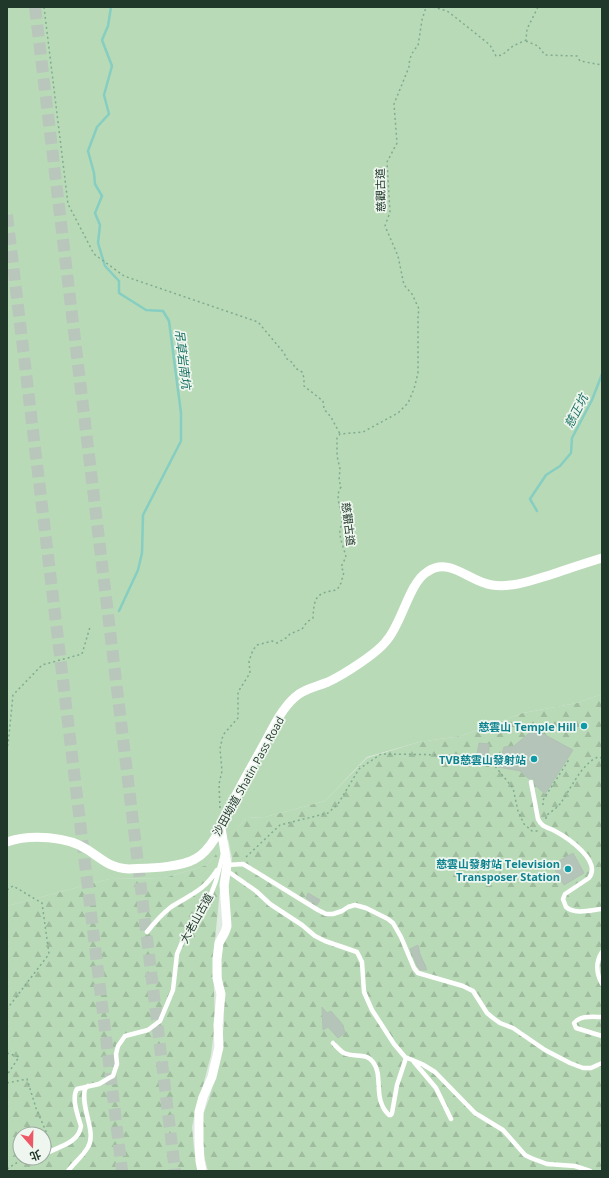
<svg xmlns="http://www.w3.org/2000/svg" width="609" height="1178" font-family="'Open Sans','Noto Sans TC',sans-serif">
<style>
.grass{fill:#b9dab7}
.forest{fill:url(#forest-firs);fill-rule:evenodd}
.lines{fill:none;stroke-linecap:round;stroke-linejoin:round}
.stream{stroke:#86cec1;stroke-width:2.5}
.building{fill:#b4c4b8;stroke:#b1c2b5}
.highway-tunnel{stroke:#b8c6bc;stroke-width:12;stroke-dasharray:12 6;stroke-linecap:butt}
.path{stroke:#7fac8f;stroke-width:1.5;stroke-dasharray:2 3;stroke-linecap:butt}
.lane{stroke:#fff;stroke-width:4.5}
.street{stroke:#fff;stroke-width:9}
.culture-dot{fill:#0f9aa8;stroke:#eef6ef;stroke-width:1.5}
.labels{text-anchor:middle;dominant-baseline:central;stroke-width:3.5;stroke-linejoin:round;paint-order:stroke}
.street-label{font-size:11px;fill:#20382a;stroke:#eef6ef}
.culture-label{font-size:11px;font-weight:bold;fill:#0d838f;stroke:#eef6ef;text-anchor:end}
.water-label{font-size:12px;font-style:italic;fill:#1c7263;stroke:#eef6ef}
</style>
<defs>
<pattern id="forest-firs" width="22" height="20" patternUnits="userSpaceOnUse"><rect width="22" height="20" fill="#b9dab7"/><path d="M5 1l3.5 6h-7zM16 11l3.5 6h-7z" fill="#9fbc9e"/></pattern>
</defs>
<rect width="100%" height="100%" fill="#dee9e0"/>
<path class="grass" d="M7,7H602V694L577,703L523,713L461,736L419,742L367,757L325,801L265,817L246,818L207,865L164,878L109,879L7,906Z"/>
<path class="forest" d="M602,694V1171H208L202,1148L203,1115L209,1099L220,1057L224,1023L221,960L232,858L228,839L246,818L265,817L325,801L367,758L419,742L461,736L523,713L577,703Z
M221,848L223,859L213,960L215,1022L211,1055L200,1097L195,1113L192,1127L194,1149L198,1171H7V906L109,879L164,878L207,865ZM20,1134H44V1158H20Z"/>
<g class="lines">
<path class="stream" d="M111,7L108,26L102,40L112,66L104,95L109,114L97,127L88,151L94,173L95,184L102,196L95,213L100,225L98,243L105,266L119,281V293L146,310L163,311L169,321L181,413V441L143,515L142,553L138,570L119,611
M537,511L530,499L546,475L560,466L571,453L572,438L592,400L602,374"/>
</g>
<path class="building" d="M534,729L573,750L545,794L535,785L534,779H529L520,771L498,767L504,747L514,746Z
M479,743L489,744V758L477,754Z
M573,853L584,873L564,885L552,865Z
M308,893L320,900L317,905L306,898Z
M418,945L420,954L427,970H420L417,966L410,949Z
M322,1007L327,1013L331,1011L343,1025L345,1033L338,1038L328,1027L323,1030Z"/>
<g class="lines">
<path class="highway-tunnel" d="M35,7L175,1171
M7,215L122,1171"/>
<path class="path" d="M44,7L68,204L94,254L124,276L258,322L284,353L287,359L293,363L295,368L302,372L304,378V386L323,401L324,409L331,417L340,434
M433,7L447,11L455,17L490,45L496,56L502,55L513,46L526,40L527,29L538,7
M526,41L538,46L545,55L577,56L580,61L602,65
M7,746L8,745L13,695L42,665L82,654L90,627
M543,805V800L570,758
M220,808L219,784L222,771L220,749L223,735L238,718V692L250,673L249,661L253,650L257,645L272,641L277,643L286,638L290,634L302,629L307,622L313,618C314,597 316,593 337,590L341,583L344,572L341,567L346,557C344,548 339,538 340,529C341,526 342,523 342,520C342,509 334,497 341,487L339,480L340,469L337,456V438L340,434L363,432L398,413L408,403L414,389L418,373V316L419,309L412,294L404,285L398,256L385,226L390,212L387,162L397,143L394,104L409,67C409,59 412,51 418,46L422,20L426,7
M546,819V816C550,812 556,809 560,804C571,789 581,764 598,757L602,758
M246,857L280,825L328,813L338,804L359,769L381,754L456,755L489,759L513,788L518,811L524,824L532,831H540
M7,890L13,886L42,903L49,954L7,1009
M7,1053L19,1057L7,1075
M7,1083L27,1079L36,1108L47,1134L48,1145
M7,1169L18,1162L30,1158"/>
<path class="lane" d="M531,782L538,819C542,828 548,827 555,831C568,838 602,861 589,878L565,894L563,899L566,907C575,915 591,910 602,909
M227,865L243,864L248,867L318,910L326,914H333L342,911L348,907L355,905L366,908L388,919L393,923L401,937L414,968L418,973L463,986L473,991L487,1013L493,1018L500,1023L513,1028L545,1050L570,1063L583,1068H591L602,1063
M226,870L256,891L270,904L302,925L315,936L325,941L357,952L362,962L364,992L372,1010L394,1044L405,1057L422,1064L435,1072L475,1113L503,1130L525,1155L531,1158L547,1164L575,1166L590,1171
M147,932C154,923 162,914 171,907C191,894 203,892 217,870
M602,952C595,963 596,973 602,984
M602,1017C593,1017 580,1015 574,1023L576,1028L602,1036
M333,1043C336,1046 340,1051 344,1053C354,1058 366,1052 373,1062C384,1076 372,1099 389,1115H391L392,1113L397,1085L406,1058
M414,1062L436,1088L451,1119
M49,1152C61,1146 79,1142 81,1126C78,1116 71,1098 77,1089L99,1084L109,1078L113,1076L117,1064L116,1054L118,1046L125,1036L148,1030L160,1021L173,990L177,954L182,942L209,899L216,881L223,854
M68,1171C74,1163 83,1156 88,1147C97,1132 80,1107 85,1089L88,1086"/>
<path class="street" d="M7,842C30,834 68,836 88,850C103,860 110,868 129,869C147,868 179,868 195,859C214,849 225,818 234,799C243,781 253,764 263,746C272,730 280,711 294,698C303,689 316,687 328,682C343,675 378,653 387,640C402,623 409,583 427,572C450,556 469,582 492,585C513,588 533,580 553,574C570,568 586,563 602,558
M202,1171L200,1161L199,1142V1112L203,1097L212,1077L219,1047L218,1025L221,994L217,978V959L219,943L225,932L227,926L224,885L227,865L221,828"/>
</g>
<g class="culture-dot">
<circle cx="584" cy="726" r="4"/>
<circle cx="534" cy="759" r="4"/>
<circle cx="568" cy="869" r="4"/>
</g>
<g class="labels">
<g class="street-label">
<text transform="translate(380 190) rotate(-91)">慈觀古道</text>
<text transform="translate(349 524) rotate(83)">慈觀古道</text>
<text transform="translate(248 776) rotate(-61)">沙田坳道 Shatin Pass Road</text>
<text transform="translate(196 918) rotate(-61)">大老山古道</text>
</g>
<g class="culture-label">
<text x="576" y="726">慈雲山 Temple Hill</text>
<text x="526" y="759">TVB慈雲山發射站</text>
<text x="560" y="863">慈雲山發射站 Television<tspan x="560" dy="13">Transposer Station</tspan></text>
</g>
<g class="water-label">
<text transform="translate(183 359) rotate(83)">吊草岩南坑</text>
<text transform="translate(576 411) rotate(-63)">慈正坑</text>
</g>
</g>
<rect width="609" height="1178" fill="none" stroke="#20382a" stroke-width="16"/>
<g transform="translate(32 1146) rotate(160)"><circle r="19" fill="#eef6ef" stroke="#9caaa0"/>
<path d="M0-3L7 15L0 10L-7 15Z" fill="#ee5765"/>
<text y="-6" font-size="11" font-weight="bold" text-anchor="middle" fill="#20382a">北</text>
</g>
</svg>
